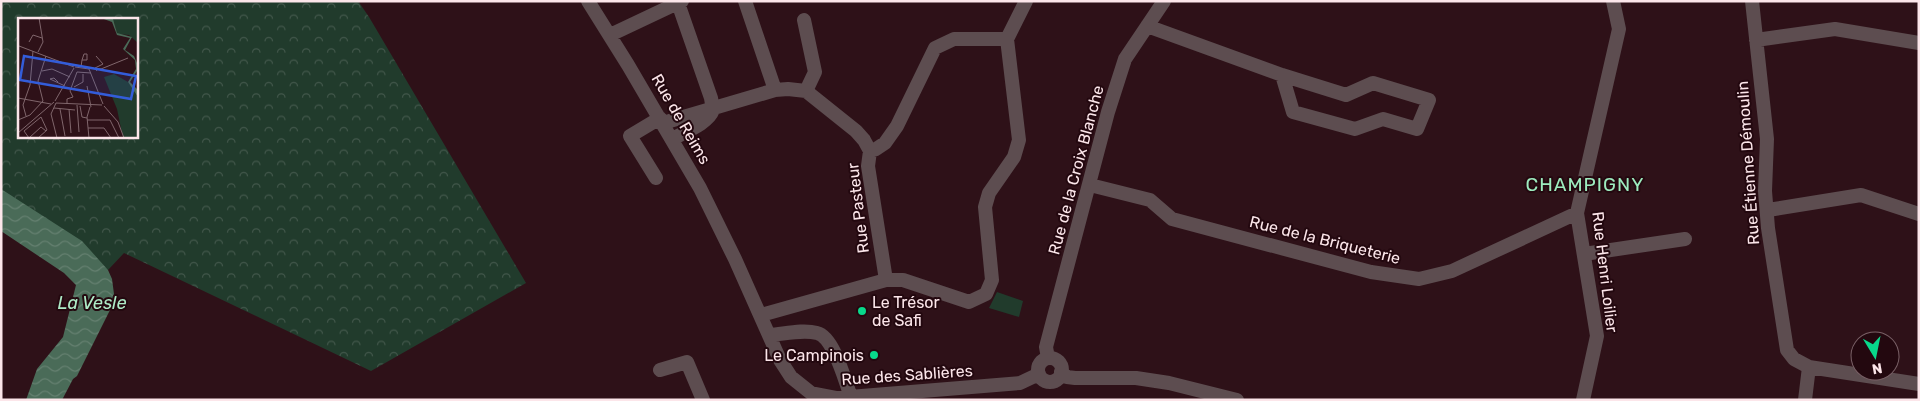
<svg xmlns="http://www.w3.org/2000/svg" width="1920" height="401" font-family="Rubik,sans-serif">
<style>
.forest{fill:url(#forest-crowns);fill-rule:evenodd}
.pitch{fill:#213b2c}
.water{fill:url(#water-waves)}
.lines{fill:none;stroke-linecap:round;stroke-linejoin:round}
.minor{stroke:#5d4d50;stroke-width:14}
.poi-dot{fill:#08d98b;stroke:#23080f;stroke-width:2}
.labels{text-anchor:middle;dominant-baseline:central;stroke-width:4;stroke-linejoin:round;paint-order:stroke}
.street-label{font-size:16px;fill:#fce6ea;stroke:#23080f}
.poi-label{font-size:16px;fill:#fce6ea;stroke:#23080f;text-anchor:start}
.water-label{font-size:18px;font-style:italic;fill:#aeebc7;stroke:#23080f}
.quarter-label{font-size:19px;letter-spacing:1px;fill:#9decbf;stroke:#23080f}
.inset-road{fill:none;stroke:#80666c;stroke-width:1}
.view{fill:#335dda;fill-opacity:0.15;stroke:#335dda;stroke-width:2.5}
.inset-edge{fill:none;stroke:#fce6ea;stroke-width:2.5}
</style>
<defs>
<pattern id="forest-crowns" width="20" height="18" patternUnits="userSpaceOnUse" patternTransform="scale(1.25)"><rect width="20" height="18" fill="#213b2c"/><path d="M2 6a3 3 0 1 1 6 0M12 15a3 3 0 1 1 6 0" fill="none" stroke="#42574b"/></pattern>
<pattern id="water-waves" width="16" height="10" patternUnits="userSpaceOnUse" patternTransform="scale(1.25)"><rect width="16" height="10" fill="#4a6b58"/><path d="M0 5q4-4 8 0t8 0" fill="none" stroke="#658070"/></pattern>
</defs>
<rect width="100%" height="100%" fill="#2e1118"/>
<path class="forest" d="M1,1H358L369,17L526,283L371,371L124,253L108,270L1,192ZM19,19H136V136H19Z"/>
<path class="pitch" d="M997,292L1023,301L1019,317L989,308Z"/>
<path class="water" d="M1,189L82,241L108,270L112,279L114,294L110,310L77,376L73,379L62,400H26L37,369L63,337L76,285L64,273L1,231Z"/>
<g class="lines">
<path class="minor" d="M588,1L628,65L700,188L735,259L780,360L791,377L811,393L837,398L1020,383L1039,374
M745,1L775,90
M1752,1L1767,139L1765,191L1768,228L1787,350L1794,359L1809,367L1805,400
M678,3L711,98L713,110
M804,20L815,72L806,91
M1147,26L1282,75L1346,95L1373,83L1429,100L1417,129L1383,119L1355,129L1293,112L1282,75
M610,35L682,1
M1756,40L1835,29L1919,43
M663,123L775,90L788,89L806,91L856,131L864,140L870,151
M672,139C684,132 708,124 713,110
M870,151L876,149L885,143L897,126L935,48L954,39H1007
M870,151L868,166L886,280
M656,178L630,136L660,118
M1090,185L1150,200L1172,219L1371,272L1419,279L1452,271L1577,213
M1768,210L1861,195L1919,214
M1584,254L1685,239
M761,315L886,280H903L969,302L986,294L992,280L985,207L989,193L1014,157L1019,140L1007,39L1026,1
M770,335C784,334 803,329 817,333C834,337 845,381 851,397
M1048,358L1046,347L1108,112L1125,59L1164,1
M1038 370a12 12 0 1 1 24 0a12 12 0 1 1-24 0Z
M1809,367L1919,384
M660,370L687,362L703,400
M1061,372L1067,377L1075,378H1136L1169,383L1237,400
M1583,400L1597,336L1577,213L1619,29L1613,1"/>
</g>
<g class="poi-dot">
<circle cx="862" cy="311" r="5"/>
<circle cx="874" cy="355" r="5"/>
</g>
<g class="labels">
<g class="street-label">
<text transform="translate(681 119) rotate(60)">Rue de Reims</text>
<text transform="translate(1748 163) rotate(-94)">Rue Étienne Démoulin</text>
<text transform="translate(1076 170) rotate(-75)">Rue de la Croix Blanche</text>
<text transform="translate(858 208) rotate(-97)">Rue Pasteur</text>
<text transform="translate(1325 240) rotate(14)">Rue de la Briqueterie</text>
<text transform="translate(1605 272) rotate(83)">Rue Henri Loilier</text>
<text transform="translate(907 375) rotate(-4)">Rue des Sablières</text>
</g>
<g class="poi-label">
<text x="872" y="302">Le Trésor<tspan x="872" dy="18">de Safi</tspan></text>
<text x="864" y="355" text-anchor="end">Le Campinois</text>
</g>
<g class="water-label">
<text x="92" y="303">La Vesle</text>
</g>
<g class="quarter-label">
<text x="1585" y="184">CHAMPIGNY</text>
</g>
</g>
<g transform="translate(18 18)">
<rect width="120" height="120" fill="#2e1118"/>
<path d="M87,0H120V25L111,17L99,16L96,4ZM96,56L110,64L120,77V120H105L99,91L86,59Z" fill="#213b2c"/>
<path d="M83,0L95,1L99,15L114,19L107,32L116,38L119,45V53L112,64L119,71L120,79L110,64L118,51L117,42L105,31L112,20L99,17L94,4Z" fill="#4a6b58"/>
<path class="inset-road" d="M11,24L15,17L24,20M1,28L56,49M20,34L25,24L21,0M78,38L85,46L77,50L79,53M57,49L71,51L85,86M63,49L64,42L66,36H69V42H64M70,50L83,51L110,40M24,53L34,51L52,59M40,64L36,60L32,61L47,68M69,68L73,89M56,69L65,64V56M0,80L33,86M25,83L20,63L28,38M37,83L56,50M38,85L84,87M38,85L33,96L39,120M49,86V81L55,79L52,73L59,54L73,55M59,87L61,114M62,88L64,99L69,100M86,88L100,104L106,120M36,90L57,92M42,91L47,118M51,91L53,115M8,98L5,87L12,67L15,33M0,102L12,97L25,83M69,102H92L101,120M70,110H86L93,120M0,115L36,84M11,120L6,113L23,99L29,112L20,120M11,120L23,109L28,113M71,120L69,99L72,89"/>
<path class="view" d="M6,38L118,58L113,81L2,62Z"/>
<rect width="120" height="120" class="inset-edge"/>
</g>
<rect width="1920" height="401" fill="none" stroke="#fce6ea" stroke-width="5"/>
<g transform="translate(1875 356) rotate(170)"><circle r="24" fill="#23080f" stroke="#7a6167"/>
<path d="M0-4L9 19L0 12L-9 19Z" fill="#08d98b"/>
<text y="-8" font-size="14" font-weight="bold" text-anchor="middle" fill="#fce6ea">N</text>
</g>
</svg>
